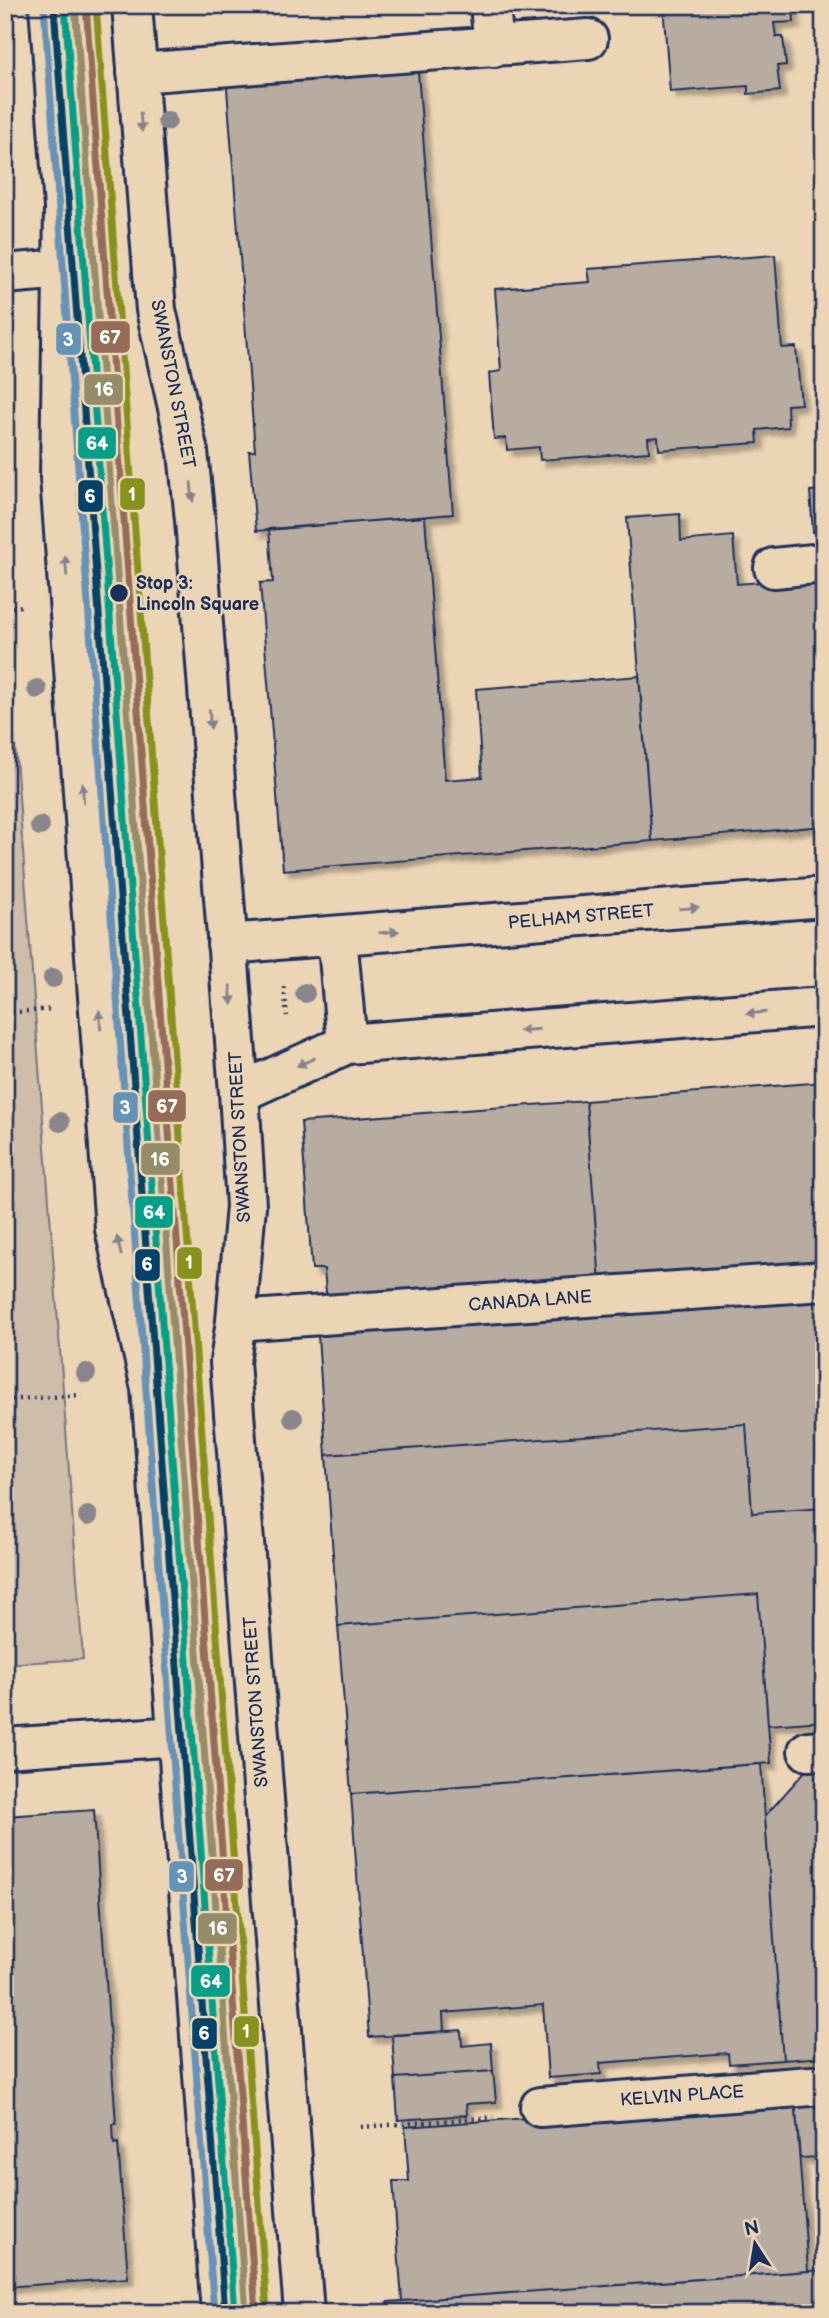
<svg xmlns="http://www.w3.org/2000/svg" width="829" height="2318" font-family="'Balsamiq Sans',sans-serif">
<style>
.green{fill:#cebda8;stroke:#747683;stroke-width:2}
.building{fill:#b8aca0;stroke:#1b2f5e;stroke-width:2;filter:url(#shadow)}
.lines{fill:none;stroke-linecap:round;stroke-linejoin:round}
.minor-casing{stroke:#1b2f5e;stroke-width:44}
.path{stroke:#1b2f5e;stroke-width:4.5;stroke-dasharray:2 5;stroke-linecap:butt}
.minor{stroke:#ecd5b5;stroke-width:38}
.tram-1-casing{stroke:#ecd5b5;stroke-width:12}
.tram-2-casing{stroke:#ecd5b5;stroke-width:12}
.tram-3-casing{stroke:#ecd5b5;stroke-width:12}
.tram-4-casing{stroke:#ecd5b5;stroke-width:12}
.tram-5-casing{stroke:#ecd5b5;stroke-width:12}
.tram-6-casing{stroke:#ecd5b5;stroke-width:12}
.tram-1{stroke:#968c69;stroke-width:7}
.tram-2{stroke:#039f89;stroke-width:7}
.tram-3{stroke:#956c58;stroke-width:7}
.tram-4{stroke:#01426a;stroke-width:7}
.tram-5{stroke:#87921c;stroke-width:7}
.tram-6{stroke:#6592b8;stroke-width:7}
.tree{fill:#88858b}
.oneway{fill:#84828a}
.stop-dot{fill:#1b2f5e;stroke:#ecd5b5;stroke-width:2.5}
.labels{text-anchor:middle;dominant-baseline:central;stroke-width:5;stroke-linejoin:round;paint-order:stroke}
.street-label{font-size:18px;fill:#1b2f5e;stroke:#ecd5b5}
.stop-label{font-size:18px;font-weight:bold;fill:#1b2f5e;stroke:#ecd5b5;text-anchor:start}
.line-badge{stroke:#ecd5b5;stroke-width:2.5}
.badge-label{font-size:19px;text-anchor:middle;font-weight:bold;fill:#fff}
</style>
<defs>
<filter id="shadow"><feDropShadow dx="6" dy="6" stdDeviation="2" flood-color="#0004"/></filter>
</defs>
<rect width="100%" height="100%" fill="#ecd5b5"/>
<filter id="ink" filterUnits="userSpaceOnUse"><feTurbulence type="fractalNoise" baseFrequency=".0143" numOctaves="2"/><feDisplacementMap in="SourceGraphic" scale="14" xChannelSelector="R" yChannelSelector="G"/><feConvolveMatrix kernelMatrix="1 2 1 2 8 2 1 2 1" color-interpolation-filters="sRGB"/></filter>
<g filter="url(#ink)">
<path class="green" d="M5,609L83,1659L5,1664Z"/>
<path class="building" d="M663,5H793L794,22L774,23L776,37H783L786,65L777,66L780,91L748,94V86L670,92Z
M417,60L453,514L256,531L249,451H255L226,76Z
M775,255L782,348L796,347L801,404L787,405L788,427L757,430L758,443L659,450L658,437L648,438L649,452L540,460L539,447L507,450L506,438L494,439L489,373L501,371L495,289L590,282L588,269Z
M824,490V531L813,532L810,491Z
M680,514L681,541L733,536L737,584L824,577V826L652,841L627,518Z
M425,517L445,780L482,777L476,689L639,676L652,841L283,870L260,583L273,582L269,529Z
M824,1082V1266L600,1283L586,1101Z
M824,1082V1266L600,1283L586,1101Z
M586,1101L600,1283L327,1304L324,1269H312L301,1122Z
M824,1299V1508L752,1513L746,1424L326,1455L318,1336Z
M746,1424L752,1513L824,1508V1721L768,1725L758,1594L338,1626L326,1455Z
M758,1594L771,1763L351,1794L338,1626Z
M824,1759V2057L783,2060L765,1816L815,1760Z
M761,1764L783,2060L729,2064L728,2053L600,2063L601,2074L548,2078L543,2005L443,2013L444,2032L369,2037L351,1794Z
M94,1810L116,2124H113L114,2144L118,2143L128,2278L5,2287V1816Z
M461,2030L462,2046L491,2043L493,2071L395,2078L392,2035Z
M493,2071L496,2102L466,2104L467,2115L398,2120L395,2078Z
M824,2096V2157L800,2158L795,2098Z
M795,2098L808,2271L402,2301L393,2181H409L405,2127Z
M824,2270V2313H389L388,2302Z"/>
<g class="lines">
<g class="minor-casing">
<path id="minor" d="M49,5L64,208L60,477L115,1229L151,1388L221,2313
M132,5L156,310L188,452L195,520L239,1093L246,1206L236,1321L230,1362L304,2313
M490,5L494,47
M137,73L588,39
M5,274L63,269
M774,568L824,563
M337,936L347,1044
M227,944L824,897
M239,1093L347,1044L824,1007
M236,1321L824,1281
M5,1748L177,1736
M808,1751L824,1750
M540,2107L824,2085"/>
</g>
<path class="path" d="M5,608L22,606
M284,987L287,1016
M5,1013L52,1009
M5,1400L82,1395
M361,2127L494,2117"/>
<use href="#minor" class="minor"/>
<g class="tram-1-casing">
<path id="tram-1" d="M75,5L246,2313"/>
</g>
<g class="tram-2-casing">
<path id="tram-2" d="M65,6L235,2313"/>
</g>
<g class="tram-3-casing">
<path id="tram-3" d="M86,5L256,2312"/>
</g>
<g class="tram-4-casing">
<path id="tram-4" d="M54,7L225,2313"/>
</g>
<g class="tram-5-casing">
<path id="tram-5" d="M96,5L267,2311"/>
</g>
<g class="tram-6-casing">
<path id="tram-6" d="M44,7L214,2313"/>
</g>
<use href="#tram-1" class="tram-1"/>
<use href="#tram-2" class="tram-2"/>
<use href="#tram-3" class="tram-3"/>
<use href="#tram-4" class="tram-4"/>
<use href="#tram-5" class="tram-5"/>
<use href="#tram-6" class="tram-6"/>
</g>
<g class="tree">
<circle cx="167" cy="121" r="10"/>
<circle cx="37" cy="689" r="10"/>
<circle cx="40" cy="826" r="10"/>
<circle cx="53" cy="978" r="10"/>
<circle cx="305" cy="993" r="10"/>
<circle cx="60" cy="1122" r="10"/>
<circle cx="86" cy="1373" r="10"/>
<circle cx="293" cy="1418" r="10"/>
<circle cx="88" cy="1516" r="10"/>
</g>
<defs><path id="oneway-solid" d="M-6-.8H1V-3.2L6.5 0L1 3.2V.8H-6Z" transform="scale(1.75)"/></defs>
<g class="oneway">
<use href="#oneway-solid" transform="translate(141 122) rotate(85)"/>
<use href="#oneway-solid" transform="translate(192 492) rotate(84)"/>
<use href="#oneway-solid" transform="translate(66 566) rotate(-94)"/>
<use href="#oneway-solid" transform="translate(210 719) rotate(86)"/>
<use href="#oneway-solid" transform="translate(83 793) rotate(-94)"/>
<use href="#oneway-solid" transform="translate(689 908) rotate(-5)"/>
<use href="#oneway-solid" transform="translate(389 932) rotate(-5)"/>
<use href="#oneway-solid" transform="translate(231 995) rotate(85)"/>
<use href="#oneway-solid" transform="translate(756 1013) rotate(176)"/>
<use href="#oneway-solid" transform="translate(100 1020) rotate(-94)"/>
<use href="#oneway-solid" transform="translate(529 1030) rotate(176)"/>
<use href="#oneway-solid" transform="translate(306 1062) rotate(156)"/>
<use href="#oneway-solid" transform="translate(119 1246) rotate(-103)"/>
</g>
</g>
<circle class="stop-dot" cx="119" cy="593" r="10"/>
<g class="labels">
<g class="street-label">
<text transform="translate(173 384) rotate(79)">SWANSTON STREET</text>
<text transform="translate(581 917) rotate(-5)">PELHAM STREET</text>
<text transform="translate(240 1137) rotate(-93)">SWANSTON STREET</text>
<text transform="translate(530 1301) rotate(-4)">CANADA LANE</text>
<text transform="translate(256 1702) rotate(-94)">SWANSTON STREET</text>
<text transform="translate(682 2096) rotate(-4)">KELVIN PLACE</text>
</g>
<g class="stop-label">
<text x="136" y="583">Stop 3:<tspan x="136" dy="21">Lincoln Square</tspan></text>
</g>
</g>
<g class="line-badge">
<rect x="90" y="320" width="41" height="34" rx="7" fill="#956c58"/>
<rect x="55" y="322" width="27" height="34" rx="7" fill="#6592b8"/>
<rect x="83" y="373" width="41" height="33" rx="7" fill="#968c69"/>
<rect x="77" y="426" width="40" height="34" rx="7" fill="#039f89"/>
<rect x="119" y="477" width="27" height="34" rx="7" fill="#87921c"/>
<rect x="77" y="479" width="27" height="34" rx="7" fill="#01426a"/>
<rect x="147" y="1089" width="40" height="34" rx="7" fill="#956c58"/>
<rect x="112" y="1091" width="27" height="33" rx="7" fill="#6592b8"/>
<rect x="140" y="1142" width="41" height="34" rx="7" fill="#968c69"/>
<rect x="134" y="1195" width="40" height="34" rx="7" fill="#039f89"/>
<rect x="176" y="1246" width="27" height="34" rx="7" fill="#87921c"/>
<rect x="134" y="1248" width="27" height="34" rx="7" fill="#01426a"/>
<rect x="204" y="1858" width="40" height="34" rx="7" fill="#956c58"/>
<rect x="168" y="1860" width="27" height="33" rx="7" fill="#6592b8"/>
<rect x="197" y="1912" width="41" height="33" rx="7" fill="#968c69"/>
<rect x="190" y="1964" width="41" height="34" rx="7" fill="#039f89"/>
<rect x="233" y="2015" width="27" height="33" rx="7" fill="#87921c"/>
<rect x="191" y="2017" width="27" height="33" rx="7" fill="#01426a"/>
</g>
<g class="badge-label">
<text x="110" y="344">67</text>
<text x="68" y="346">3</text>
<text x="104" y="396">16</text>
<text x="97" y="450">64</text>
<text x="132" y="501">1</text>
<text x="90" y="503">6</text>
<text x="167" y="1113">67</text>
<text x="125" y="1114">3</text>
<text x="160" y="1166">16</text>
<text x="154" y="1219">64</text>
<text x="189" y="1269">1</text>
<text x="147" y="1271">6</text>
<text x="224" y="1882">67</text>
<text x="182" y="1883">3</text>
<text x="218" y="1935">16</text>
<text x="211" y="1988">64</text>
<text x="246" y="2038">1</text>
<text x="204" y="2040">6</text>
</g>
<rect width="829" height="2318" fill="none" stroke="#ecd5b5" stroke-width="28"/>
<rect x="14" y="14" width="801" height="2290" fill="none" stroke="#1b2f5e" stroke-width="2.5" filter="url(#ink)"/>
<g transform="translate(755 2244) rotate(348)" stroke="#ecd5b5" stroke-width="5" paint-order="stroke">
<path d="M0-5L12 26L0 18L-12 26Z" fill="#1b2f5e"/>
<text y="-10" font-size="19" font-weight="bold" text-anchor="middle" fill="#1b2f5e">N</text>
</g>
</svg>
